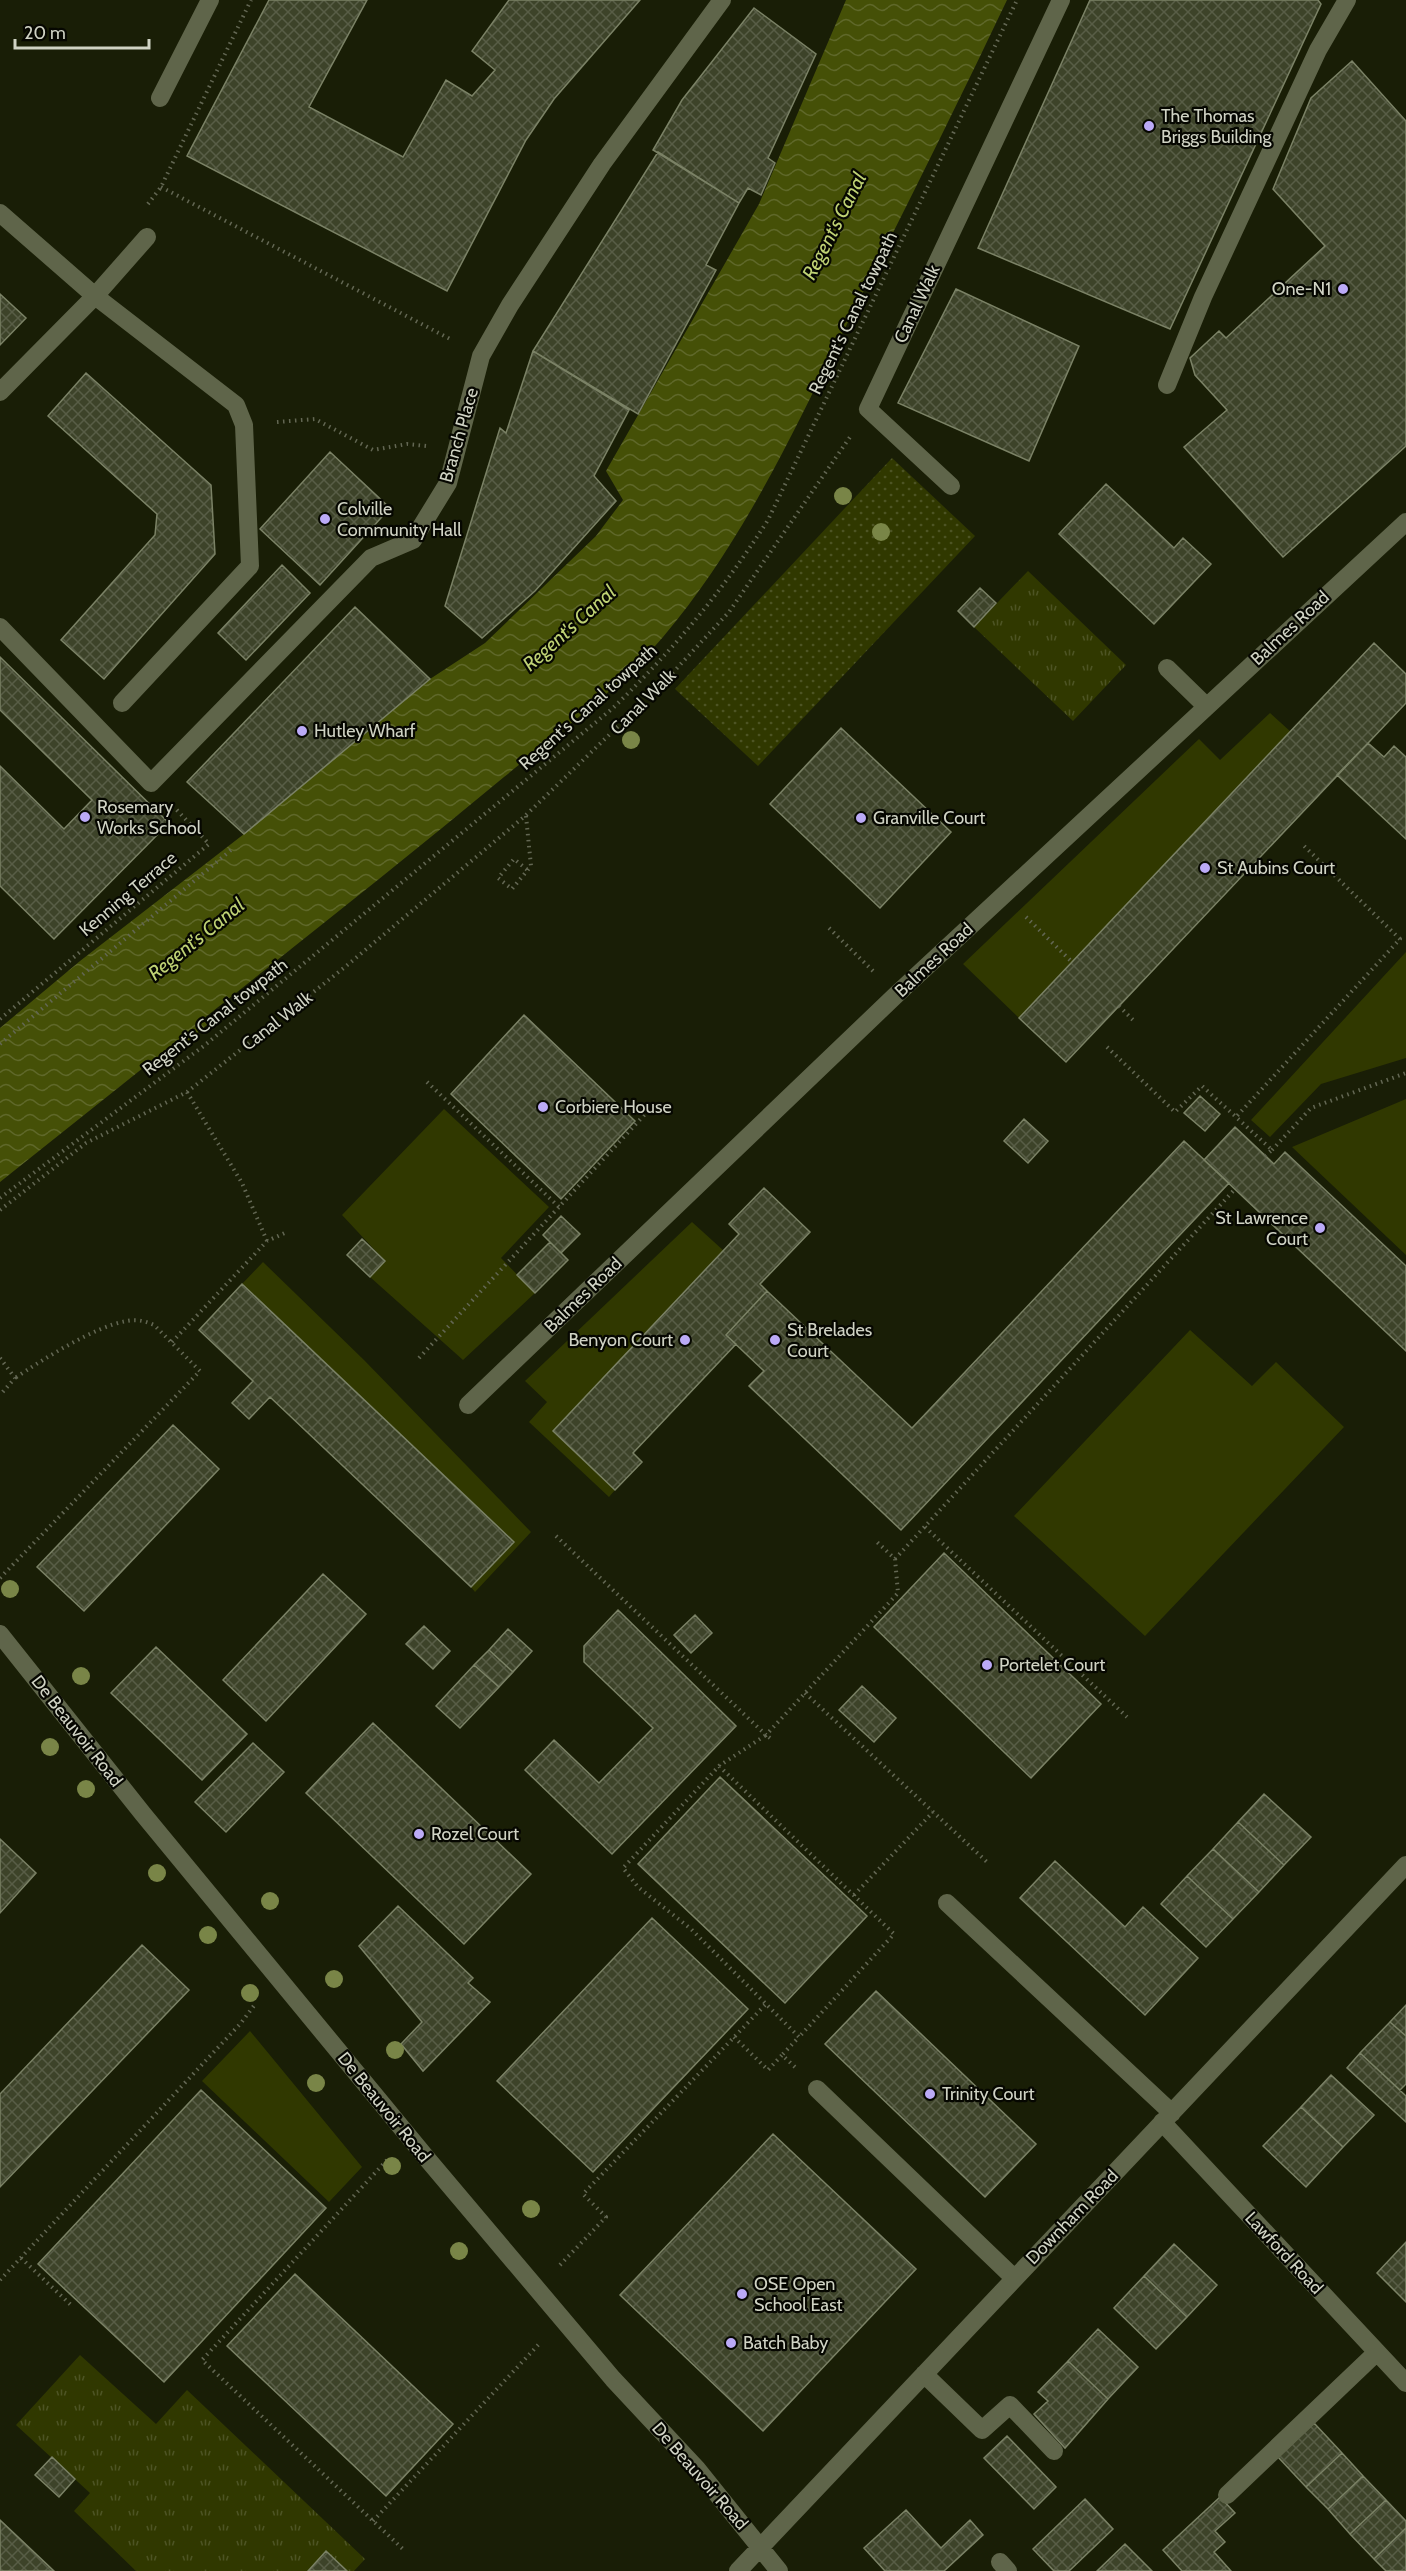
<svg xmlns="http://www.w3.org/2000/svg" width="1406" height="2571" font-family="Cabin,sans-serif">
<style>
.grass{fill:#303800}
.park{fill:url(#park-tufts)}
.garden{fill:url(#garden-dots)}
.water{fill:url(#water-waves)}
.building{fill:url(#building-cross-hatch);stroke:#7b8266;stroke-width:1.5}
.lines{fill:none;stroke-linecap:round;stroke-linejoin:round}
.path{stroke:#636753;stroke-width:4;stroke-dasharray:1.5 4.5;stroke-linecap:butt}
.minor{stroke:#5f654a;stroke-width:18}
.tree{fill:#798547}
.poi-dot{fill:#bbaaf6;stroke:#060701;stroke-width:2}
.labels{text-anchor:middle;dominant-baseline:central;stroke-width:4.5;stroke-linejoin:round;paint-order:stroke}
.poi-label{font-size:18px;fill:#d0d3c4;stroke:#060701;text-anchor:start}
.street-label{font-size:18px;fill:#d0d3c4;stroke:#060701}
.water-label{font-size:20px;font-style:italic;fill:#bfd274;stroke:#060701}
</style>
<defs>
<pattern id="park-tufts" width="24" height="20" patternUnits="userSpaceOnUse" patternTransform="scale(1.5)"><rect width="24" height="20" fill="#303800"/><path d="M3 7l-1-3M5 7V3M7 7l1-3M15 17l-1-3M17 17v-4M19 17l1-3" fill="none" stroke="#4d5424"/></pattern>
<pattern id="garden-dots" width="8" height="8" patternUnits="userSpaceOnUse" patternTransform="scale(1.5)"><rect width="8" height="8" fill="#303800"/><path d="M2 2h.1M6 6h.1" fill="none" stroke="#4d5424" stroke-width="1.8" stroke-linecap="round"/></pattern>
<pattern id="water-waves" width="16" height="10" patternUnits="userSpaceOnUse" patternTransform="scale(1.5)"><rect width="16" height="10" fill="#455007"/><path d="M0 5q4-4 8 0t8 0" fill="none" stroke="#5f682a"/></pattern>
<pattern id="building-cross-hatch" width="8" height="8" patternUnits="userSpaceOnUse" patternTransform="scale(1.5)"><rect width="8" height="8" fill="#3d4329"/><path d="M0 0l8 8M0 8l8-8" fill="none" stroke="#585d46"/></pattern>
</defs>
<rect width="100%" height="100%" fill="#191e06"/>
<path class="grass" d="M1270,713L1291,732L1019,1018L963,964L1199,739L1220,760Z
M1406,952V1058L1321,1084L1270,1137L1251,1120Z
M1406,1099V1255L1292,1147Z
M444,1109L549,1207L501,1258L535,1293L463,1360L370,1277L385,1261L342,1215Z
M692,1222L724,1251L553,1431L615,1490L609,1497L529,1422L547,1402L525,1381Z
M263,1262L364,1360L531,1532L475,1592L471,1587L513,1542L242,1284Z
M1190,1330L1252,1386L1276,1362L1344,1427L1145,1636L1014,1516Z
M250,2031L362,2167L329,2202L202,2081Z"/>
<path class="park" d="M1028,571L1126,665L1073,721L974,627Z
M80,2355L156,2424L187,2390L365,2559L354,2571H347L326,2552L308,2571H136L74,2511L90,2493L16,2425Z"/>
<path class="garden" d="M892,458L975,536L758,766L675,689Z"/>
<path class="water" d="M846,0H1007C953,114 896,227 839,340C787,445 739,547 663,637C618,690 558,733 504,777C405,859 304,939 203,1019L207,1025L148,1074L143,1068L0,1182V1028L80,961L244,834L430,679L485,643L596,536L623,500L606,471L759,204Z"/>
<path class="building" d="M269,0H367L309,107L403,157L446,80L472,96L495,70L472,51L509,0H640L554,99L526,140L447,291L187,156Z
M1090,0H1318L1321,4L1170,329L978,248Z
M754,8L816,54L768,158L775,163L761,195L748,188L739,203L653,150L682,100Z
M1352,61L1406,121V446L1283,557L1184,447L1227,410L1195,375L1190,358L1219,331L1226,338L1325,246L1273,189L1311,98Z
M658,152L739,203L706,265L716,270L638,414L533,351Z
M956,289L1079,346L1029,461L898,403Z
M0,294L26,318L0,345Z
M533,351L629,410L594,476L616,501L535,591L482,638L445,606L500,428L506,433Z
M86,373L211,485L215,554L104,679L61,640L155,535L157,514L48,416Z
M330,452L390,508L320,585L260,529Z
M1106,484L1174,548L1183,538L1211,564L1154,624L1059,534Z
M282,565L310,593L246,660L218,633Z
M980,588L996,603L974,627L958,611Z
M355,607L430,679L244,834L187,782Z
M1374,643L1406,674V703L1066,1062L1019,1018Z
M0,657L169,823L54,939L0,886V766L64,829L92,800L0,710Z
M841,728L951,832L880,908L770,804Z
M1368,743L1384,757L1394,746L1406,757V839L1337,775Z
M524,1015L635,1121L561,1199L451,1094Z
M1200,1096L1220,1114L1205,1131L1184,1113Z
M1024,1119L1048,1141L1028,1163L1004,1141Z
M1235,1127L1274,1164L1285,1152L1406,1266V1351L1204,1160Z
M1184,1141L1229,1183L901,1530L749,1386L764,1371L726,1335L767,1291L912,1428Z
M764,1188L810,1232L760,1284L767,1291L726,1335L736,1344L633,1453L642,1462L615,1490L553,1431L739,1234L729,1224Z
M561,1216L580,1234L561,1253L543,1235Z
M362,1239L385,1261L370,1277L347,1255Z
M550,1242L568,1260L535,1293L517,1275Z
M242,1284L514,1542L471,1587L270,1397L249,1419L232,1403L253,1381L199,1330Z
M173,1425L219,1469L84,1611L37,1567Z
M944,1553L1101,1704L1031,1778L874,1627Z
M323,1574L366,1614L266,1721L223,1680Z
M618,1610L736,1726L612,1854L525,1770L554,1740L599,1783L653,1728L584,1662V1646Z
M695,1615L712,1633L691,1653L674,1635Z
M424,1626L450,1651L433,1669L406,1644Z
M508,1629L532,1651L513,1672L489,1650Z
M156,1647L247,1734L202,1780L111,1693Z
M489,1650L513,1672L499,1687L474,1665Z
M474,1665L499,1687L460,1728L436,1706Z
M862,1686L896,1718L874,1742L839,1710Z
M373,1723L531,1874L464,1944L306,1793Z
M253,1743L284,1772L226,1832L195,1802Z
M720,1777L867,1916L785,2003L638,1864Z
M1264,1794L1311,1837L1284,1865L1238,1822Z
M1238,1822L1284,1865L1259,1892L1213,1849Z
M0,1839L36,1873L0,1913Z
M1213,1849L1259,1892L1233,1919L1187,1876Z
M1055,1861L1125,1927L1143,1907L1198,1958L1145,2015L1020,1898Z
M1187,1876L1233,1919L1206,1947L1161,1904Z
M398,1906L473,1978L468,1983L490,2002L423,2071L401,2044L422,2022L359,1946Z
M652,1918L748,2009L593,2172L497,2081Z
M142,1945L189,1990L0,2187V2094Z
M876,1991L1036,2144L985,2197L825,2044Z
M1406,2005V2036L1390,2022Z
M1390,2022L1406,2036V2084L1400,2090L1360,2053Z
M1360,2053L1406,2096V2122L1347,2068Z
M1331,2075L1374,2115L1343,2147L1301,2107Z
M201,2090L326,2208L164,2382L38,2264Z
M1301,2107L1343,2147L1306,2187L1263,2146Z
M773,2134L916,2269L763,2431L620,2295Z
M1406,2242V2302L1377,2273Z
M1174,2244L1217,2285L1187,2317L1144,2276Z
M295,2274L453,2424L386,2496L227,2346Z
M1144,2276L1187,2317L1156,2349L1114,2308Z
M1098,2329L1138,2367L1108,2399L1068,2361Z
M1068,2361L1108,2399L1065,2448L1034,2414L1048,2401L1038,2392Z
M1314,2423L1342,2453L1306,2487L1278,2457Z
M1007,2436L1056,2487L1034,2509L984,2458Z
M1342,2453L1363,2476L1328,2509L1306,2487Z
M52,2457L75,2479L59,2497L35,2475Z
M1363,2476L1386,2500L1350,2534L1328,2509Z
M1220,2497L1235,2513L1215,2531L1225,2542L1214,2552L1231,2571H1182L1163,2550Z
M1085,2499L1113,2529L1069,2571H1054L1033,2549Z
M1386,2500L1406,2521V2528L1374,2559L1350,2534Z
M906,2510L941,2548L970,2520L983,2535L944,2571H885L864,2548Z
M0,2520L54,2571H0Z
M1406,2528V2571H1386L1374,2559Z
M1125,2544L1152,2571H1097Z
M326,2551L347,2571H308Z"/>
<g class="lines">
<path class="path" d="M161,187L452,340
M148,204L161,187L251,0
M277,422L315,419L373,450L407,444L426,446
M526,816L531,866L512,889L498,878L514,859L530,872
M1026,917L1072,962
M829,928L873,971
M1119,1006L1133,1020
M0,1019L209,844L174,807
M0,1044L231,850
M1107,1047L1175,1112L1202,1086L1236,1117
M427,1082L559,1207
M187,1092L242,1183L267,1241
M1272,1150L1311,1108L1406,1073
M1265,1156L1272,1150L1236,1117L1400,939L1302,844
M0,1198L205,1045L613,708C674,649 722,592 768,520L1017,0
M0,1210L86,1143L187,1092L345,967L525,816L665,681L729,612L850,437
M172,1342L267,1241L287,1232
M0,1358L15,1378L0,1395
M419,1358L648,1111
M925,1527L1127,1717
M556,1536L766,1735L898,1593L895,1559L877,1542
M895,1559L1235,1189
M0,1578L200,1371L154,1325C145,1321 137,1319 127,1321C95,1326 42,1360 15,1378
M805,1693L987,1862
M770,1738L766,1735L719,1766L623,1868L638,1887L691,1929L799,2037L782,2055
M719,1766L894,1934L799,2037
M854,1895L933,1812
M734,2037L768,2070L782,2055L795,2067
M387,2160L202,2360L405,2551
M21,2258L72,2306
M560,2265L606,2217L583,2194L765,2005
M0,2280L241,2023L256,2003
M373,2521L540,2343"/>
<path class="minor" d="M160,98L210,0
M0,213L95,296L236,405L244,425L250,566L122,703
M1167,385L1203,297L1318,50L1347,0
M0,392L95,296L147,237
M951,486L868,409L1061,0
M0,627L151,783L371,558L413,540L448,483L481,356L510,305L602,164L722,0
M1167,668L1206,706
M468,1405L897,994L1406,522
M0,1634L143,1814L429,2161L613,2379L697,2469L779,2571
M947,1903L1172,2113
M817,2089L1014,2278
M1162,2122L1406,2383
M924,2374L982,2430L1010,2405L1054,2451
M1227,2495L1377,2352
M1000,2562L1008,2571
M738,2571L1406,1865"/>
</g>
<g class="tree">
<circle cx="843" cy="496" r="9"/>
<circle cx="881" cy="532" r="9"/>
<circle cx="631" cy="740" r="9"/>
<circle cx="10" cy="1589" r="9"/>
<circle cx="81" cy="1676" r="9"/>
<circle cx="50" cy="1747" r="9"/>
<circle cx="86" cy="1789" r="9"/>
<circle cx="157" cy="1873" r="9"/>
<circle cx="270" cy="1901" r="9"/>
<circle cx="208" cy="1935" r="9"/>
<circle cx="334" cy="1979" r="9"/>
<circle cx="250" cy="1993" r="9"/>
<circle cx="395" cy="2050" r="9"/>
<circle cx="316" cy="2083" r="9"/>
<circle cx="392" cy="2166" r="9"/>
<circle cx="531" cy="2209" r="9"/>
<circle cx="459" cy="2251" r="9"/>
</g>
<g class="poi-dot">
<circle cx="1149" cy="126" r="6"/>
<circle cx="1343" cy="289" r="6"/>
<circle cx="325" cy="519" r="6"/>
<circle cx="302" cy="731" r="6"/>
<circle cx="85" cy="817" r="6"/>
<circle cx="861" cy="818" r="6"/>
<circle cx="1205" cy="868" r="6"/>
<circle cx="543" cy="1107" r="6"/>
<circle cx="1320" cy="1228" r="6"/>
<circle cx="685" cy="1340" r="6"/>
<circle cx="775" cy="1340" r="6"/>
<circle cx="987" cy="1665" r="6"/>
<circle cx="419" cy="1834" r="6"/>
<circle cx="930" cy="2094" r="6"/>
<circle cx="742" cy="2294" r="6"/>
<circle cx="731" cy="2343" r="6"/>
</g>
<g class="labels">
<g class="poi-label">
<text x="1161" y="116">The Thomas<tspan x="1161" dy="21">Briggs Building</tspan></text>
<text x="1331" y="289" text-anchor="end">One-N1</text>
<text x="337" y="509">Colville<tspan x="337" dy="21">Community Hall</tspan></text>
<text x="314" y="731">Hutley Wharf</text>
<text x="97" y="807">Rosemary<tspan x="97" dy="21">Works School</tspan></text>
<text x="873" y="818">Granville Court</text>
<text x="1217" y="868">St Aubins Court</text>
<text x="555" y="1107">Corbiere House</text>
<text x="1308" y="1218" text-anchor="end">St Lawrence<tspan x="1308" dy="21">Court</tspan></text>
<text x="787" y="1330">St Brelades<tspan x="787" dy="21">Court</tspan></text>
<text x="673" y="1340" text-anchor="end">Benyon Court</text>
<text x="999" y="1665">Portelet Court</text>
<text x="431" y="1834">Rozel Court</text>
<text x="942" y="2094">Trinity Court</text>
<text x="754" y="2284">OSE Open<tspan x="754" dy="21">School East</tspan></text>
<text x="743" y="2343">Batch Baby</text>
</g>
<g class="street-label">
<text transform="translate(917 304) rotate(-65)">Canal Walk</text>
<text transform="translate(853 313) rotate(-64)">Regent's Canal towpath</text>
<text transform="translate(459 435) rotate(-74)">Branch Place</text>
<text transform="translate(1290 628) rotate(-43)">Balmes Road</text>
<text transform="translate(643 702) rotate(-45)">Canal Walk</text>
<text transform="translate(588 707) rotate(-42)">Regent's Canal towpath</text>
<text transform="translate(128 894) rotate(-40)">Kenning Terrace</text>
<text transform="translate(934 960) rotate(-43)">Balmes Road</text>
<text transform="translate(215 1017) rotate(-38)">Regent's Canal towpath</text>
<text transform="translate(277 1021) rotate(-38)">Canal Walk</text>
<text transform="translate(583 1295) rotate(-44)">Balmes Road</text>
<text transform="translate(77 1731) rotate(52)">De Beauvoir Road</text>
<text transform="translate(384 2107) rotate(51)">De Beauvoir Road</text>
<text transform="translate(1072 2217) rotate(-46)">Downham Road</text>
<text transform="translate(1284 2253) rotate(47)">Lawford Road</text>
<text transform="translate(700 2476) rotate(49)">De Beauvoir Road</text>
</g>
<g class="water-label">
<text transform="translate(834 226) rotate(-63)">Regent's Canal</text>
<text transform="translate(569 628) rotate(-42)">Regent's Canal</text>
<text transform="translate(196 939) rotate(-39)">Regent's Canal</text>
</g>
</g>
<path d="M15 39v9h134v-9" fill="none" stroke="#d0d3c4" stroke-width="3"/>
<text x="24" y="39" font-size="18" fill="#d0d3c4" stroke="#060701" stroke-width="4.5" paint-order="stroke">20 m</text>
</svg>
